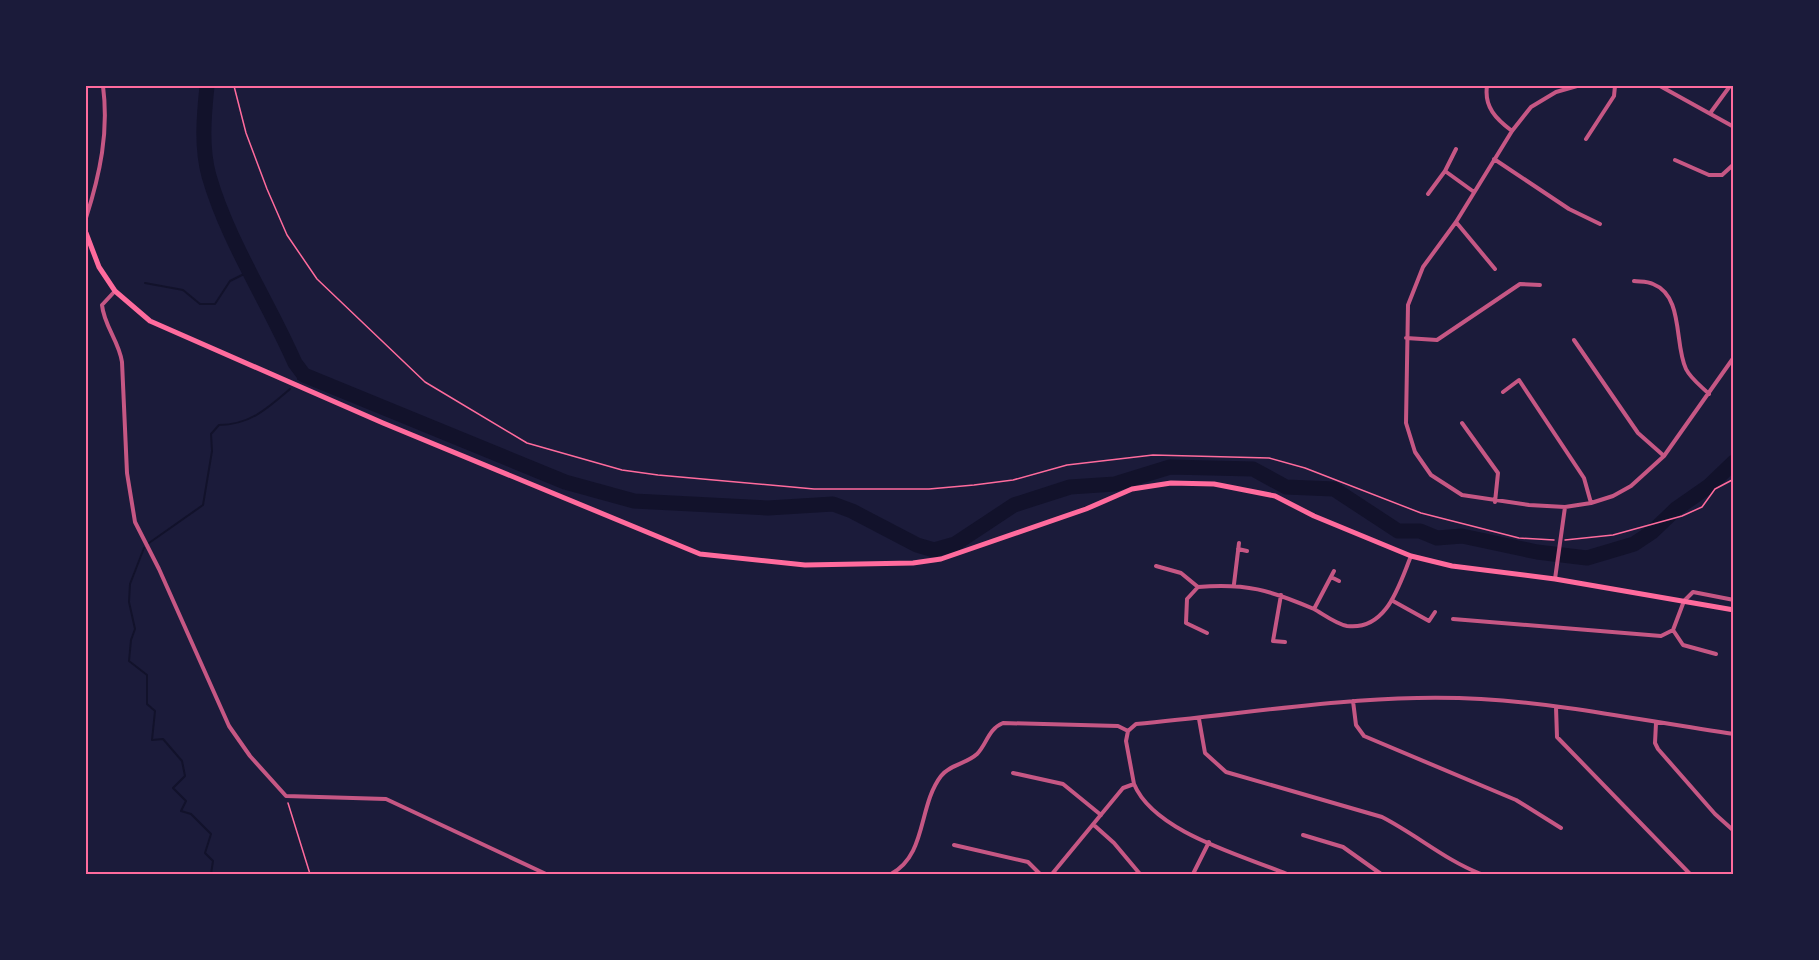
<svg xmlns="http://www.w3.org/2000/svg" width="1819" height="960" font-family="'Alegreya Sans',sans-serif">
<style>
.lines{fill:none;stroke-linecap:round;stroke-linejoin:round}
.stream{stroke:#12122b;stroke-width:2}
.river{stroke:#12122b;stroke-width:15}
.path{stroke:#ff6b9d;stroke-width:1.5}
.minor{stroke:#c65784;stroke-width:4}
.secondary{stroke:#ff6b9d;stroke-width:5}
.neatline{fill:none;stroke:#ff6b9d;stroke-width:2}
</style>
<rect width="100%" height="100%" fill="#1b1b3a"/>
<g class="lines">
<path class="stream" d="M145,283L183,290L200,304H215L230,281L250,271
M298,379L304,375
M149,543L203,505L212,451L211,434L219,425C250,425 268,408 290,389
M144,548L130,584L129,602L135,629L131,640L129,661L147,675V704L155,711L152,740L163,739L182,761L185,776L173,788L186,801L181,811L191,814L211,834L205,853L213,861L211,874"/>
<path class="river" d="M207,86C204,115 201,147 209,176C228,242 268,301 295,363L304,375L565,482L634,501L768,508L833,504L852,511L917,545L934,550L955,544L1014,505L1070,487L1115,484L1170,467L1253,469L1286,487L1334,489L1398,531H1420L1437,538L1462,536L1537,552L1587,558L1634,544L1652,532L1676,509L1709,486L1734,462"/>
<path class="path" d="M234,86L246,133L267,189L287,235L317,279L425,382L527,443L622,470L658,475L814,489H929L974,485L1013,480L1067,465L1153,455L1269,458L1305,468L1421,513L1519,538L1554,540
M1565,540L1613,535L1682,516L1702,507L1715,489L1734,479
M288,803L310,874"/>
<path class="minor" d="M1487,86C1484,107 1496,119 1512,131
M1577,86L1556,92L1531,107L1512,131L1456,222L1423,267L1408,305L1406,423L1415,452L1431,475L1462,495L1529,505L1565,507L1591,503L1613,496L1631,486L1664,456L1734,357
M1660,86L1734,127
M1711,112L1730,86
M1586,139L1614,96L1615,86
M1494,159L1569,209L1600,224
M1675,160L1709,175H1722L1734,164
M1445,171L1456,149
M1428,194L1445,171L1474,192
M86,218C100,174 109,132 103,86
M1456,222L1495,269
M1634,281C1639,282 1647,281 1653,284C1684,296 1674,344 1686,369C1691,379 1701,386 1709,394
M115,291L102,305C104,326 119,341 122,362L127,473L135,522L159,569L229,726L250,756L286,796L386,799L546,874
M1406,338L1437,340L1520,284L1540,285
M1574,340L1638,433L1664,456
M1503,392L1519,380L1584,478L1591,503
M1462,423L1498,473L1495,502
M1238,549L1247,551
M1156,566L1181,573L1198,587C1246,583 1270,590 1314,609
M1334,571L1314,609C1323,614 1336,624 1347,626C1387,631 1399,585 1411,556
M1331,577L1339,581
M1555,579L1565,507
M1234,584L1239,543
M1198,587L1187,599L1186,623L1207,633
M1281,595L1273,641L1285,642
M1393,601L1429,621L1435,612
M1453,619L1661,636L1673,630L1684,601L1693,592L1734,600
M1673,630L1683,645L1716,654
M1353,701L1356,725L1364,736L1516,800L1561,828
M1556,707L1557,737L1690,874
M1199,719L1205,753L1226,772L1382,817C1417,835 1445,860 1481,874
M1656,723L1655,743L1658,749L1715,814L1734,831
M1128,731L1136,724C1250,714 1366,692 1481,699C1565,704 1650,722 1734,734
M1013,773L1063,784L1101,815
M1134,784C1154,832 1241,855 1287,874
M1095,826L1114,843L1140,874
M1303,835L1343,847L1381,874
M954,845L1028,862L1040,874
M891,874C927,855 918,806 941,776C949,765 966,764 977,754C987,744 988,729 1003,723L1118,726L1128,731
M1052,874L1123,788L1134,784L1126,741L1128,731
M1193,874L1209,842"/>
<path class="secondary" d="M86,233L99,267L115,291L150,321L383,423L700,554L805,565L913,563L941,559L1086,509L1132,489L1171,483L1214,484L1275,496L1314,516L1411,556L1452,566L1555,579L1734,610"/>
</g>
<rect width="1819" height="960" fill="none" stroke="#1b1b3a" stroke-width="174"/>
<rect x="87" y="87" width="1645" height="786" class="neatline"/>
</svg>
